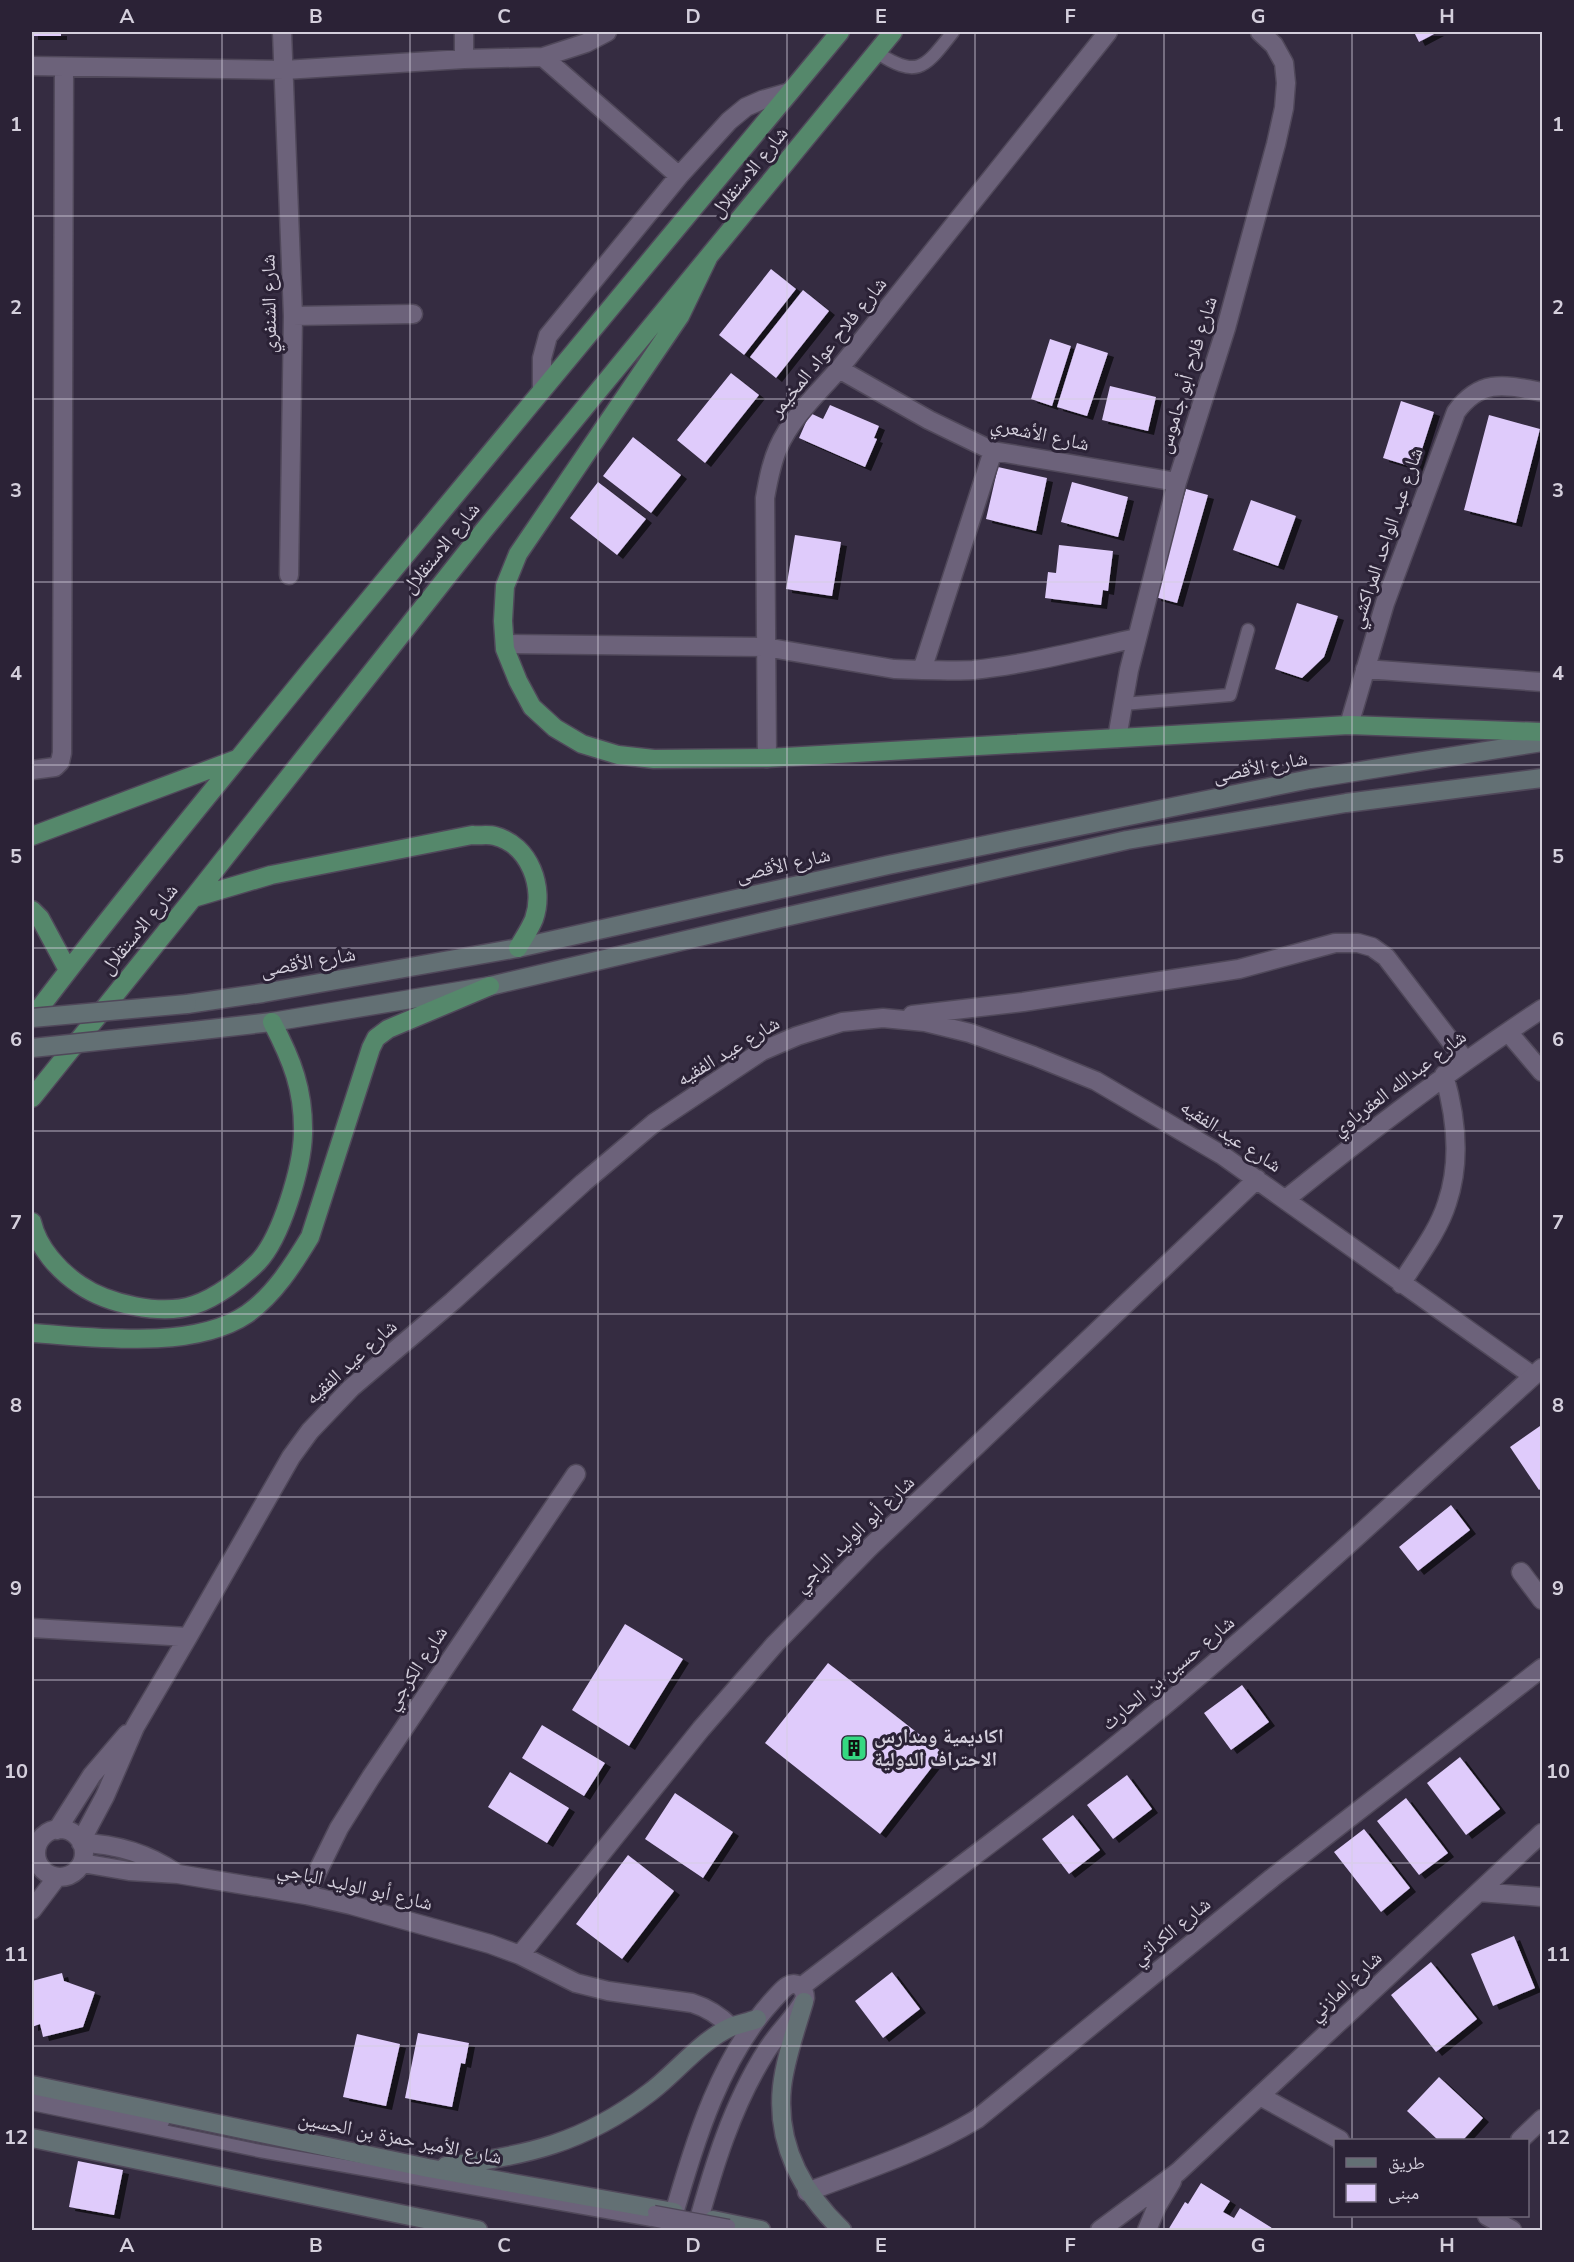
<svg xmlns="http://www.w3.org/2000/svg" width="1574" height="2262" font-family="'Nunito Sans','Noto Naskh Arabic',sans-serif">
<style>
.building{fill:#dfcbfb;filter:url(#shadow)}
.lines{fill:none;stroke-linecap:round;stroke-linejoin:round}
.service-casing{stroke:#50485a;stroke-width:15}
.minor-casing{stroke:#50485a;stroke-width:21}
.tertiary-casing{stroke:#50485a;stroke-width:21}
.secondary-casing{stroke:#50485a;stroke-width:21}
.trunk-casing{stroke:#50485a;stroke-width:21}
.service{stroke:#6c627a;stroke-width:12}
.minor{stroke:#6c627a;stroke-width:18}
.tertiary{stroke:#6c627a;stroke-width:18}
.secondary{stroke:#637074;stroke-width:18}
.trunk{stroke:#55886b;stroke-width:18}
.service-bridge-casing{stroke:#50485a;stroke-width:15;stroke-linecap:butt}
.secondary-bridge-casing{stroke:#50485a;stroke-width:21;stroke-linecap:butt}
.service-bridge{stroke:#6c627a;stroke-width:12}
.secondary-bridge{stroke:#637074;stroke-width:18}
.grid{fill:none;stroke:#d4cfdc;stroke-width:1.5;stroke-opacity:0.55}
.labels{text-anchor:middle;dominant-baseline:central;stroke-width:6;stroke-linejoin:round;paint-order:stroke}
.street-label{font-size:20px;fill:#d4cfdc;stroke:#2b2236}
.poi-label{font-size:20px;font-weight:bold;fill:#d4cfdc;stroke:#2b2236;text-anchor:start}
.neatline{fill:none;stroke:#d4cfdc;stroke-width:2}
.grid-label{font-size:20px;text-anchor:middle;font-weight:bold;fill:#d4cfdc}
</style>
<defs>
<filter id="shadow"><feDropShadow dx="6" dy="4" stdDeviation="0" flood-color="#0009"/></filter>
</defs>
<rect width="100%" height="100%" fill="#352c41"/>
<path class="building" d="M32,32H61V36H32Z
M1414,32H1438L1419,42Z
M771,269L796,289L744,355L719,335Z
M803,290L829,311L776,378L750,357Z
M1050,339L1071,346L1052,406L1031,399Z
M1077,343L1108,353L1087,416L1057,407Z
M731,373L759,395L705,463L677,440Z
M1110,386L1156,397L1148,431L1102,420Z
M1401,401L1434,412L1416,468L1383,458Z
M830,405L879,426L874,438L877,439L865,467L799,438L810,413L823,419Z
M1489,415L1540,429L1516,523L1464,510Z
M633,437L681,475L651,513L603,476Z
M998,467L1047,478L1036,531L986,519Z
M598,482L646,519L617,555L570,518Z
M1072,482L1128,497L1118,537L1061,522Z
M1186,489L1208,495L1177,603L1155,597Z
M1251,500L1296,516L1278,566L1233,550Z
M795,535L841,542L832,596L786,589Z
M1059,545L1113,551L1108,591L1103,590L1101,605L1045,598L1048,572L1056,573Z
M1297,603L1338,616L1324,657L1302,678L1275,669Z
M1540,1426L1542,1429V1488L1539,1490L1510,1447Z
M1451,1505L1470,1530L1418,1571L1399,1547Z
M625,1624L683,1659L629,1746L572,1710Z
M828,1663L943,1753L880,1834L765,1743Z
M1242,1685L1269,1722L1231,1750L1204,1713Z
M542,1725L605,1763L584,1796L522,1758Z
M1460,1757L1500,1809L1466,1835L1427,1783Z
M510,1772L569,1808L547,1843L488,1807Z
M1127,1775L1152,1809L1113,1839L1087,1805Z
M675,1793L733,1832L703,1878L645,1839Z
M1406,1798L1448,1853L1419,1875L1377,1821Z
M1073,1815L1100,1850L1069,1874L1042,1839Z
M1364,1829L1410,1888L1381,1912L1334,1852Z
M628,1855L674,1891L622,1959L576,1924Z
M1514,1936L1535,1988L1493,2006L1471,1954Z
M1431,1962L1477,2019L1436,2052L1391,1995Z
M892,1972L920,2009L883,2038L855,2001Z
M62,1973L64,1981L95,1992L83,2027L43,2037L40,2024L32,2027V1981Z
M418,2033L469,2043L465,2064L461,2063L452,2107L405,2098Z
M357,2034L400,2044L386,2106L343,2097Z
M1439,2077L1483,2118L1463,2140H1438L1407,2111Z
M78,2161L123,2170L114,2215L69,2207Z
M1201,2183L1230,2201L1223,2212L1234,2218L1240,2208L1275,2230H1168L1185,2202L1188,2204Z"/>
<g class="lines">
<g class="service-casing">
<path id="service" d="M876,52C919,80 925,67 953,32
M1123,704L1230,695L1248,630
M32,2095L163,2122
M32,2104L260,2151L652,2220"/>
</g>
<g class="minor-casing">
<path id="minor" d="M282,32L293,316L289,575
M543,57L679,176
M464,59V32
M32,66L284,70L464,59L543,57L586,43L607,32
M293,316L413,314
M839,369L929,420L993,451L1177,482
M542,388V358L548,336L679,176L729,121L746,107L762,100L790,92
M505,644L765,647L894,669L922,670L993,451
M1365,669L1542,682
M922,670C939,670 956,671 973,670C1029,664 1082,650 1137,638
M1349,725L1385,603L1456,412C1481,378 1505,385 1542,392
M1117,738L1129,670L1177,482L1226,328L1276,144L1284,108L1286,83L1284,63L1274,45L1260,32
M767,758L765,498C768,481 771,464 778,448C791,418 818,393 839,369L1108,32
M32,770L55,767L60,762L62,753L64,67
M912,1015L1023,1002L1239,969L1335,943H1358L1372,947L1386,957L1465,1060
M1508,1032L1542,1072
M1286,1199C1370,1131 1452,1068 1542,1009
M1401,1284C1417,1258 1438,1232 1447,1203C1461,1162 1456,1116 1444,1075
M1521,1572L1542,1600
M32,1628L188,1637
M36 1853a24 24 0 1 1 48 0a24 24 0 1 1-48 0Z
M57,1830L92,1775L127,1734
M81,1841L105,1796L135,1727L188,1637L291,1457L310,1431L351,1388L453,1301L583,1183L654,1123L762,1051L797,1036L842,1022L883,1018L925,1022L970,1033L1034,1056L1096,1081L1222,1155L1533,1376
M81,1843C117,1844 147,1853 176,1873
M82,1863L129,1871L178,1874L306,1895L351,1905L490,1944L520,1955L576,1983L608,1991L692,2003C708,2008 719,2015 731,2027
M1479,1892L1542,1897
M306,1895L339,1828L371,1777L576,1474
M32,1910L57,1877
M520,1955L701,1729L775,1644L870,1547L1257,1179
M1260,2096L1340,2140
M1520,2140L1542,2119
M807,2192C865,2170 924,2151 977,2119L1272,1878L1542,1668
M1487,2216L1512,2230
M1100,2230L1178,2172L1542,1833
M1147,2230L1157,2206L1172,2181"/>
</g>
<g class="tertiary-casing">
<path id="tertiary" d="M801,1987C916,1898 1035,1813 1147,1720C1283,1607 1412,1486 1542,1368
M669,2230C693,2150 716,2062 774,1999C781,1992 789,1979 800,1986C804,1990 805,1993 805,1998C796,2017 778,2032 767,2050C732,2105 713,2168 696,2230"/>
</g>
<g class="secondary-casing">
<path id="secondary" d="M187,1004L263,993L518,948L888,865L1310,779L1542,742
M193,1031L272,1022L490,986L776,919L1127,840L1346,803L1542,778
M804,2002C796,2029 785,2059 782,2087C776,2144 802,2192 842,2230
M32,2085L428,2168L674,2212
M32,2138L478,2230
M446,2166C525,2156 584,2143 649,2093C676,2073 700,2041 731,2027C739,2024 749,2022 757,2019
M713,2220L761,2230"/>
</g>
<g class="trunk-casing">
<path id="trunk" d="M708,258L680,316L518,554L505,586L503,621L505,649L518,681L532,707L555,728L582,744L618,755L654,759L767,758L1349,725L1542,732
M32,836L237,759
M193,898L271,875L472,835C479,836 488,834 495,836C530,845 545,888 534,919C530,929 523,939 518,948
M32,910L40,918L68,970
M32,1018C122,899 218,784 312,668C487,455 664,244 840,32
M32,1098L193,898L484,530L893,32
M32,1222C38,1248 59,1271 80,1285C108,1304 161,1316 194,1305C216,1298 242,1278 258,1262C281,1238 302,1168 303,1134C304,1090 292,1060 272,1022
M32,1333C94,1337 192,1351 247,1314C274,1295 293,1265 310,1237L371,1048L376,1038L388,1029L490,986"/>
</g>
<use href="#service" class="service"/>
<use href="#minor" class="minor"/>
<use href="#tertiary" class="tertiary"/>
<use href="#secondary" class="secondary"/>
<use href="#trunk" class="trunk"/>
<g class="service-bridge-casing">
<path id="service-bridge" d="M654,2212L729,2226
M652,2220L700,2230"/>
</g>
<g class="secondary-bridge-casing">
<path id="secondary-bridge" d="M32,1018L187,1004
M32,1048L193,1031"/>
</g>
<use href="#service-bridge" class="service-bridge"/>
<use href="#secondary-bridge" class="secondary-bridge"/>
</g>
<path class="grid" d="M222,32V2230M410,32V2230M598,32V2230M787,32V2230M975,32V2230M1164,32V2230M1352,32V2140M32,216H1542M32,399H1542M32,582H1542M32,765H1542M32,948H1542M32,1131H1542M32,1314H1542M32,1497H1542M32,1680H1542M32,1863H1542M32,2046H1542M1352,2216V2230"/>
<defs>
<g id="building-square" transform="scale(1.35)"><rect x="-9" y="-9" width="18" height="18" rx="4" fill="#35d881" stroke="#2b2236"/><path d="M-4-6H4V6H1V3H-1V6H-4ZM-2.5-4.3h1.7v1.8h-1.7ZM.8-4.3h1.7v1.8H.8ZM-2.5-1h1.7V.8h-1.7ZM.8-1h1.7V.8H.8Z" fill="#111"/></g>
</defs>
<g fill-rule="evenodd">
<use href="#building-square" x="854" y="1748"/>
</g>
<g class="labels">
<g class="street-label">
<text transform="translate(749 172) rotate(-51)">شارع الاستقلال</text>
<text transform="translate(269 304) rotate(-91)">شارع الشنفري</text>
<text transform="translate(828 347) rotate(-51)">شارع فلاح عواد المخيمر</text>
<text transform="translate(1187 375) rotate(-73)">شارع فلاح أبو جاموس</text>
<text transform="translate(1040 434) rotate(12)">شارع الأشعري</text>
<text transform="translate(1386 538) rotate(-71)">شارع عبد الواحد المراكشي</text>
<text transform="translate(441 548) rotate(-51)">شارع الاستقلال</text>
<text transform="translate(1260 767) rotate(-11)">شارع الأقصى</text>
<text transform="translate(783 865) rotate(-13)">شارع الأقصى</text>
<text transform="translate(139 929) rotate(-51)">شارع الاستقلال</text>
<text transform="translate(308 962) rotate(-10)">شارع الأقصى</text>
<text transform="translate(728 1051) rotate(-31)">شارع عيد الفقيه</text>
<text transform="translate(1399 1083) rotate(-37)">شارع عبدالله العقرباوي</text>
<text transform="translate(1231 1136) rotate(33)">شارع عيد الفقيه</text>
<text transform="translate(351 1362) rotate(-42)">شارع عيد الفقيه</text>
<text transform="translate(854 1534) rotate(-44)">شارع أبو الوليد الباجي</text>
<text transform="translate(416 1668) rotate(-56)">شارع الكرجي</text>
<text transform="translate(1168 1673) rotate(-40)">شارع حسين بن الحارث</text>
<text transform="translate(355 1886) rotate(13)">شارع أبو الوليد الباجي</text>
<text transform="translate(1171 1931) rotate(-39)">شارع الكراثي</text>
<text transform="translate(1345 1986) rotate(-43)">شارع المازني</text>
<text transform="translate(400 2138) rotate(11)">شارع الأمير حمزة بن الحسين</text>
</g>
<g class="poi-label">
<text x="874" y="1736">اكاديمية ومدارس<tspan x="874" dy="23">الاحتراف الدولية</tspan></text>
</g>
</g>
<rect width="1574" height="2262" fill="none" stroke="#2b2236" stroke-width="66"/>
<rect x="1334" y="2139" width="195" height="78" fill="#2b2236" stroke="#6f6778" stroke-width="1.5"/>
<rect x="1346" y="2158" width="30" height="9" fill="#637074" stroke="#6f6778" stroke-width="1.5"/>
<text x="1388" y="2169" font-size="18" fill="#d4cfdc">طريق</text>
<rect x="1346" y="2184" width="30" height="18" fill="#dfcbfb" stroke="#6f6778" stroke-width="1.5"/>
<text x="1388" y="2199" font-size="18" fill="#d4cfdc">مبنى</text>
<rect x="33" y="33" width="1508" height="2196" class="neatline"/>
<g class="grid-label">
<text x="127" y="23">A</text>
<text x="316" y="23">B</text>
<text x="504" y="23">C</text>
<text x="693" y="23">D</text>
<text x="881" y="23">E</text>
<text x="1070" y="23">F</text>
<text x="1258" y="23">G</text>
<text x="1447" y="23">H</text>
<text x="16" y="131">1</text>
<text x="1558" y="131">1</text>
<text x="16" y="314">2</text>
<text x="1558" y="314">2</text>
<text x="16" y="497">3</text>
<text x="1558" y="497">3</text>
<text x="16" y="680">4</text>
<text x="1558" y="680">4</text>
<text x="16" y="863">5</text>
<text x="1558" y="863">5</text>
<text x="16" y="1046">6</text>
<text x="1558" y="1046">6</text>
<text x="16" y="1229">7</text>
<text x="1558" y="1229">7</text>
<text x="16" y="1412">8</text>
<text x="1558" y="1412">8</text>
<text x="16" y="1595">9</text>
<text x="1558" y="1595">9</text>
<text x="16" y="1778">10</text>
<text x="1558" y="1778">10</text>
<text x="16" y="1961">11</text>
<text x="1558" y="1961">11</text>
<text x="16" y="2144">12</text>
<text x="1558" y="2144">12</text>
<text x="127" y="2252">A</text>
<text x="316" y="2252">B</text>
<text x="504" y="2252">C</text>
<text x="693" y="2252">D</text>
<text x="881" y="2252">E</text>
<text x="1070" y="2252">F</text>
<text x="1258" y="2252">G</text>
<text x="1447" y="2252">H</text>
</g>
</svg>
